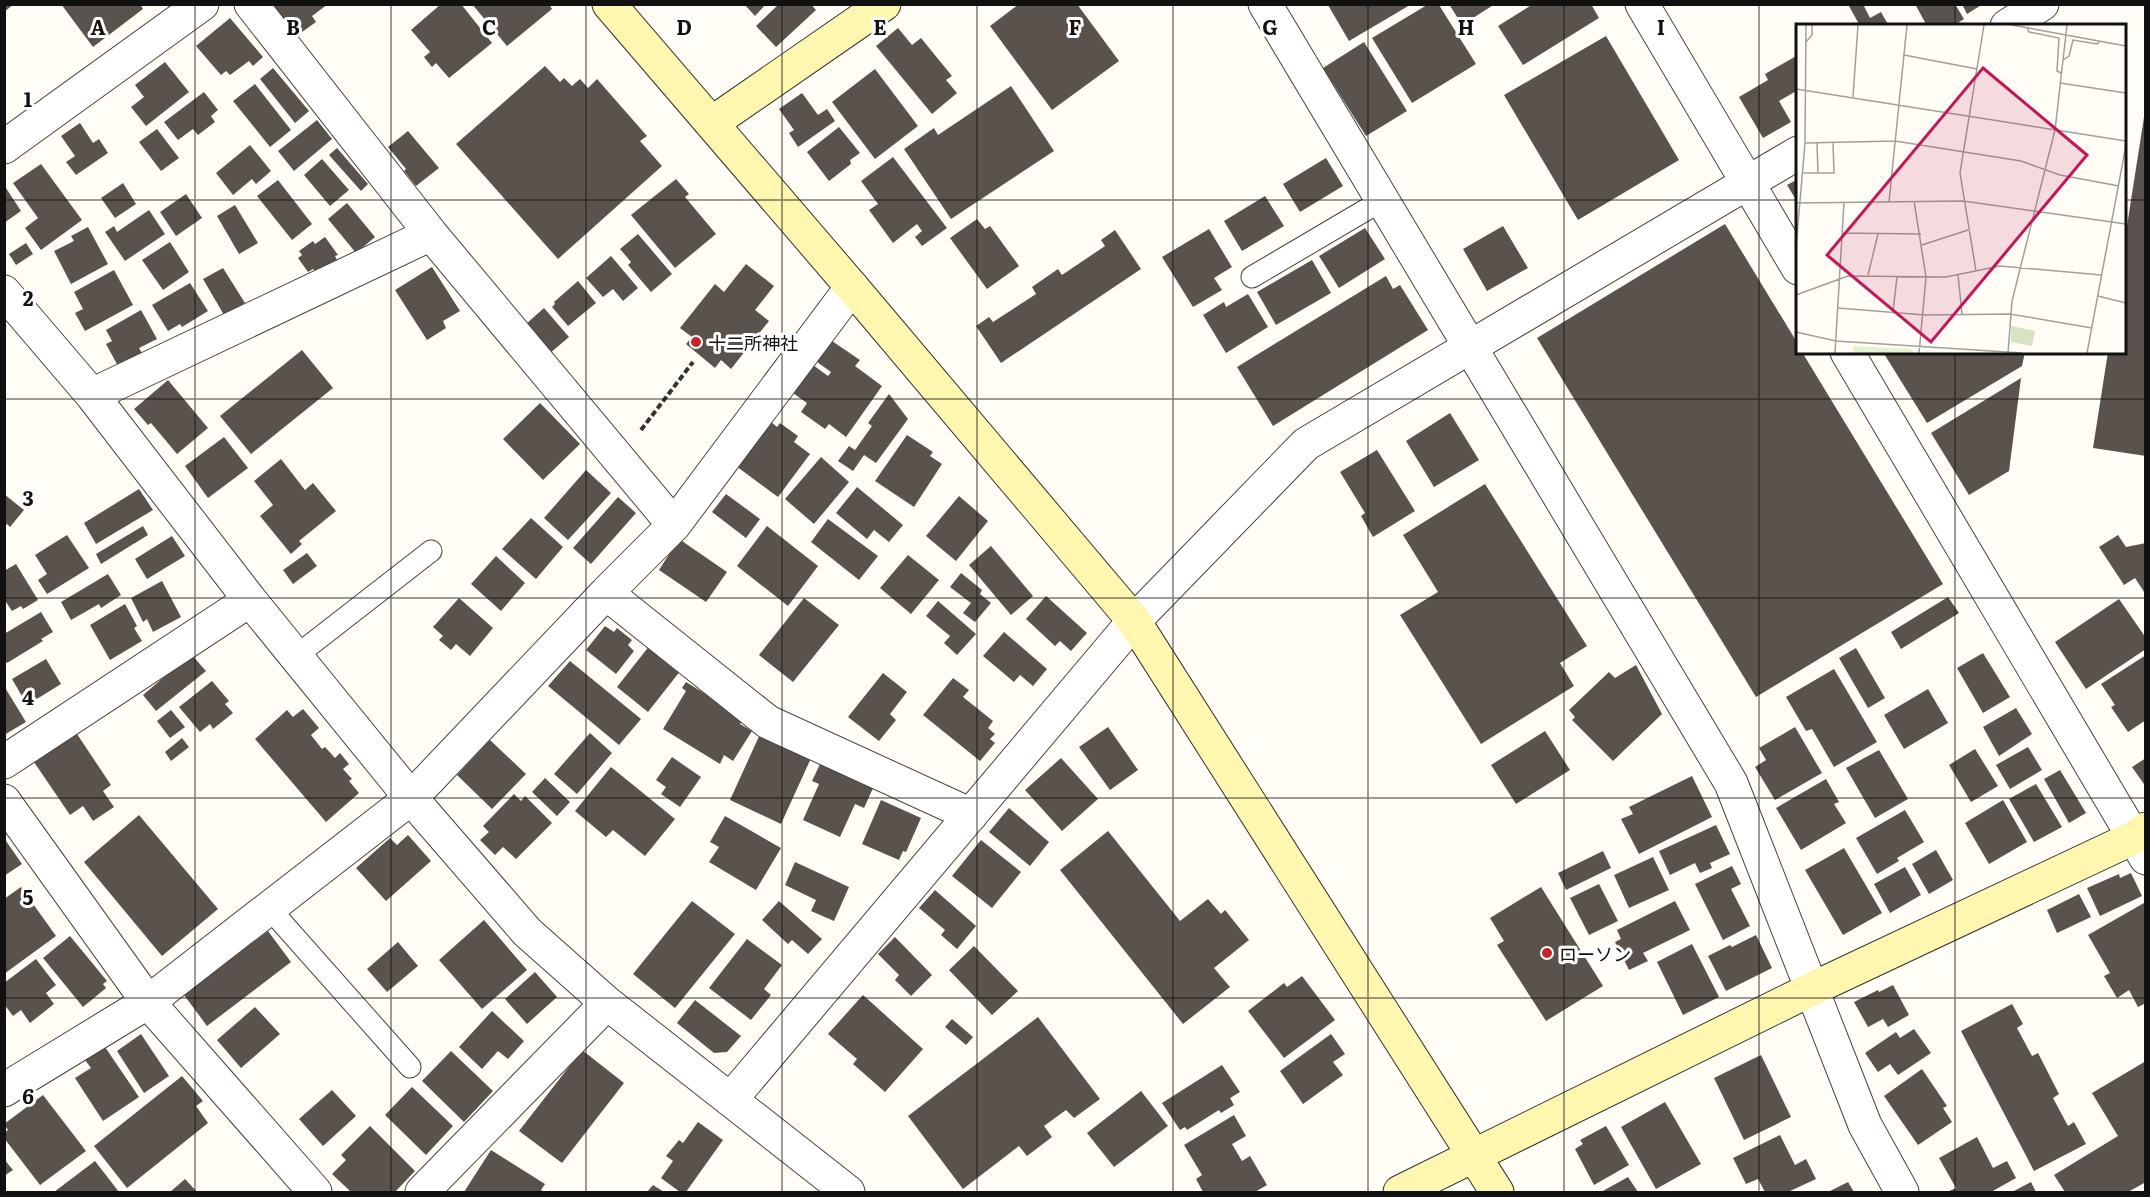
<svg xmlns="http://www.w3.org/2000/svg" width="2150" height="1197" font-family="Literata,'Noto Sans JP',serif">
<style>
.building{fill:#5a524d}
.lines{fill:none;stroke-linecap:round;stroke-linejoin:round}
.lane-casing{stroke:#444;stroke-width:23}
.street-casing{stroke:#444;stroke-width:35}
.secondary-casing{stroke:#333;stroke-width:35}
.path{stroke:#333;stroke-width:4;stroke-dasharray:6 3;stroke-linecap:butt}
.lane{stroke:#fff;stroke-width:21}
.street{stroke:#fff;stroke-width:33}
.secondary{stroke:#fff6b0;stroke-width:33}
.grid{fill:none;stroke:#111;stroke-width:1.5;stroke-opacity:0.55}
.poi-dot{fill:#c4262e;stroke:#fff;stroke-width:2}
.labels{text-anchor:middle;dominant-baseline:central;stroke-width:6;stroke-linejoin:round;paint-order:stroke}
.poi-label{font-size:18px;fill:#111;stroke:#fff;text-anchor:start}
.inset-road{fill:none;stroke:#a09f9a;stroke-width:1.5}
.view{fill:#c2185b;fill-opacity:0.15;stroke:#c2185b;stroke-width:3}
.inset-edge{fill:none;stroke:#111;stroke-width:3}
.grid-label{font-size:20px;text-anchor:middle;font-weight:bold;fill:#111;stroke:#fff;stroke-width:6;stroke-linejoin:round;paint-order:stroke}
</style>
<rect width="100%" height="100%" fill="#fffdf5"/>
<path class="building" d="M4,4H14L4,12Z
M61,4H140L143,9L93,47Z
M271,4H328L312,16L316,22L295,37Z
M441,4H461L492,43L449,78L436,63L432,67L424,57L430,52L411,30Z
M472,4H549L552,9L507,46Z
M744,4H766L755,16Z
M779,4H811L816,10L776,47L756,26Z
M1019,4H1077L1119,61L1052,110L990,26Z
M1449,4H1495L1462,25Z
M1533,4H1591L1599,18L1523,65L1498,26Z
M1853,4H1863L1870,18L1881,12L1889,26H1860L1849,6Z
M1915,4H1955L1964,19L1953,26H1927Z
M1962,4H1983L1967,14Z
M1328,5H1410L1349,41Z
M1427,5H1439L1476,64L1412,103L1372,38Z
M230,18L263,57L253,66L249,61L230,75L226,71L221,75L196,46Z
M898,28L912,45L921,38L952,76L946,80L957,93L932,114L876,46Z
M1606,36L1679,160L1578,220L1504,95Z
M1364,42L1407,111L1366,136L1323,68Z
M1798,55V90L1779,101L1791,122L1763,138L1739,97L1768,80L1765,74Z
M165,62L189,92L146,126L131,107L144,97L135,85Z
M545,66L560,82L564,78L572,86L580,79L588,88L597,79L647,136L640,141L662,166L558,259L456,144Z
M273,68L309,111L295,123L260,79Z
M875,69L918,126L875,159L832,102Z
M255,84L291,130L270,147L233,101Z
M1011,86L1054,151L951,219L904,149L934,128L938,135Z
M204,92L218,110L211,116L215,122L198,135L193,129L178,140L164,122Z
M802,93L818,115L827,109L835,121L798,147L789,133L794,130L779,109Z
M2144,117H2146V456L2093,448L2108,352H2124V245Z
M317,120L332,139L294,171L278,151Z
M80,123L93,143L99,139L108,153L76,175L66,162L75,156L61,136Z
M839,127L860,153L850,160L851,164L829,181L807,152Z
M157,129L179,158L161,171L139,142Z
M408,131L439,168L416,186L404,171L406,169L388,147Z
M250,145L271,171L256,184L252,179L233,195L216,173Z
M337,148L368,184L361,191L329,155Z
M893,157L947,228L922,246L915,237L922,231L917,224L893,243L869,210L878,204L861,181Z
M1326,158L1343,186L1300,212L1283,184Z
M322,159L349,190L330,206L304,175Z
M41,164L82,220L41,250L25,228L38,218L13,183Z
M676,179L689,194L685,197L716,234L675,268L631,215Z
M1798,179V203L1787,185Z
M278,180L312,224L292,240L257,196Z
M123,183L136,204L115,218L101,198Z
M4,185L21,211L4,223Z
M186,194L202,218L176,236L160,212Z
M1265,196L1284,226L1242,251L1224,221Z
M347,203L375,237L356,253L328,219Z
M235,205L258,243L239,254L217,216Z
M149,210L165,234L125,261L105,232L114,226L117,232Z
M977,219L985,229L990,226L1019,266L987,289L950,238Z
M1725,224L1798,344V352H1802L1943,584L1756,697L1537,338Z
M1503,226L1528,268L1487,291L1463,249Z
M88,227L108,264L71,284L54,251L74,241L71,236Z
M1365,228L1385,259L1339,288L1319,256Z
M1209,229L1232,267L1214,278L1222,290L1193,307L1162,257Z
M1115,230L1141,269L1001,363L976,326L989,317L993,322L1036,294L1032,287L1058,269L1062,275L1105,246L1101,240Z
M638,234L672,274L651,292L628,265L631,262L620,249Z
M325,237L338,255L335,256L337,260L318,274L313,269L308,272L298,258L302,255L299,251L313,241L315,244Z
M170,242L189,272L163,290L142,260Z
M26,243L33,254L16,265L9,254Z
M611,256L638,288L623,301L613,289L603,297L586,278Z
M1312,260L1331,293L1276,325L1257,292Z
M746,264L774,286L755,310L769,321L731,369L721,360L715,368L686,344L692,337L680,328L715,284L724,292Z
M432,267L460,311L443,321L446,328L427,340L395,290Z
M223,268L245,303L224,315L203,279Z
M114,270L133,305L85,331L75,313L83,309L74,292Z
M1386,276L1393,289L1400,285L1428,330L1273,426L1237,367Z
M578,281L596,303L568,326L552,307L555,304L554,302Z
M190,283L208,311L182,327L180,324L168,331L152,305Z
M1248,294L1268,327L1226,353L1203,315L1224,302L1226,307Z
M544,308L569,337L549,354L525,325Z
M141,310L157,339L139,348L142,353L118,366L106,344L112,341L106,330Z
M832,341L860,360L855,366L882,386L846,437L829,424L825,429L801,412L807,403L793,393L813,365L828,376L831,372L817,362Z
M302,350L333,388L251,454L220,416Z
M1883,352H2025L2022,366L1927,423Z
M2021,378L2009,471L1969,495L1931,433Z
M168,380L208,428L177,454L151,423L148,425L134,409Z
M889,394L908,419L876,463L864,455L853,471L838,461L849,446L855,450L872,426L868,423Z
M540,403L580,444L543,480L503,439Z
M1450,413L1479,460L1434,487L1406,441Z
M770,421L777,427L780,423L798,436L794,442L810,454L778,497L736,466Z
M907,435L933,452L930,456L942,464L914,507L875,481Z
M224,437L248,468L208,498L185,466Z
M1377,450L1415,511L1373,537L1361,516L1365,513L1340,472Z
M821,457L849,482L814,524L785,499Z
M281,459L305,490L313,483L336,511L299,541L302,544L291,554L260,516L273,505L254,481Z
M586,470L611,493L568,540L544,518Z
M1485,484L1587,646L1560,663L1574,686L1481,744L1400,615L1438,592L1403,535Z
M857,487L903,525L889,542L874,530L867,539L836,513Z
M139,489L153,510L96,544L84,523Z
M4,494L24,510L10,527L7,524L4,527Z
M726,494L760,519L746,538L712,512Z
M959,496L988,521L956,561L926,536Z
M618,497L636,513L591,564L573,548Z
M531,518L563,547L536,579L502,549Z
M828,519L878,556L859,580L811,542Z
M143,526L148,535L101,564L96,554Z
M767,526L818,566L788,606L737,566Z
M67,535L89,568L47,594L38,580L47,574L35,555Z
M2118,535L2126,547L2146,543V595L2135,578L2124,585L2099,547Z
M172,536L185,556L147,579L135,559Z
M679,539L727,572L706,602L659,570Z
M991,546L1033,596L1011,615L969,565Z
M307,553L317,566L293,584L283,570Z
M908,555L939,580L911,614L880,588Z
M496,556L525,583L501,611L471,584Z
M16,564L38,600L23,609L21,606L12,611L4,599V571Z
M961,573L982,590L980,594L991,603L975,622L963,613L971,603L950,587Z
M108,574L121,595L101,608L99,604L71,620L61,602Z
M162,581L181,617L153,632L147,619L143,622L131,598Z
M1046,596L1087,633L1071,651L1060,641L1055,646L1026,619Z
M1948,597L1959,613L1901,649L1891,632Z
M459,598L493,628L470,656L456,644L451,650L439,640L443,636L433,627Z
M804,598L839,625L793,682L759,655Z
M2119,599L2146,638V649L2086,689L2055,642Z
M938,601L976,634L957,655L944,643L950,636L926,616Z
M125,604L137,626L134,628L142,641L110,660L90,625Z
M41,612L53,632L41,639L43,641L7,663L4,659V634Z
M605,626L614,632L617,628L632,640L628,645L634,651L616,674L586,650Z
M1004,632L1047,669L1033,686L1020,675L1014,682L983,656Z
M650,645L681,670L648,712L617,687Z
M1856,648L1885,698L1868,708L1839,658Z
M1983,653L2010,697L1983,713L1957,668Z
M191,654L206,671L156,711L143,695Z
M2146,655V720L2128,732L2111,707L2115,705L2101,684Z
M46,659L61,684L27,705L12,679Z
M570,661L641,719L619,745L548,686Z
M1636,665L1662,714L1613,761L1572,720L1575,717L1569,710L1609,672L1615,678Z
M1834,669L1877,742L1834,767L1812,729L1806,731L1786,697Z
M883,673L907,692L890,714L896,720L879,741L848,717Z
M953,678L969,690L963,697L993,721L988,728L995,734L990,739L995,743L980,761L923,715Z
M212,681L229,701L225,704L233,713L213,729L210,724L200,732L179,707Z
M686,682L744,718L740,724L752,731L733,761L724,755L720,764L663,729L686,691L682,688Z
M4,686L26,722L4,735Z
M1928,689L1948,723L1904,749L1884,715Z
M2016,708L2032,734L1999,756L1983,727Z
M303,709L319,728L311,735L322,749L325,747L335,758L340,753L349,764L343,769L352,779L349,781L359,793L326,822L255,739L287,710L293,717Z
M171,710L185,727L170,738L157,721Z
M1108,727L1138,770L1110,790L1079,747Z
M1795,727L1822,773L1775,800L1755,767L1766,760L1759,748Z
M1545,731L1570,770L1516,804L1491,765Z
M761,732L812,756L781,824L730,800Z
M590,733L612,753L577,794L554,774Z
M77,734L111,785L103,791L114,807L93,821L83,806L70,815L34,762Z
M182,738L189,747L171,761L165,752Z
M490,740L526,774L492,809L457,775Z
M2028,747L2042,770L2010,789L1996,765Z
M1975,749L1998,786L1971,802L1949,765Z
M1879,750L1908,799L1875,818L1846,768Z
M672,757L701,777L680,807L661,794L666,787L656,780Z
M1061,758L1098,799L1062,831L1025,790Z
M2146,758V787L2132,767Z
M821,762L874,786L864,808L855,804L840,837L803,820L819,784L812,781Z
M611,767L675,819L645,856L613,830L606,837L575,811Z
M2060,770L2086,813L2069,823L2044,779Z
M1692,776L1712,817L1639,854L1621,819L1633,814L1629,807Z
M545,778L570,802L557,816L532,792Z
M1826,779L1839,802L1834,804L1846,823L1801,850L1776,808Z
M2036,784L2062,827L2034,842L2009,799Z
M514,794L521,801L525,796L552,823L516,859L503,847L495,855L480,840L489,832L483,826Z
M881,800L921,818L906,852L903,851L899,860L862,844Z
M2003,800L2027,842L1989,864L1965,823Z
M1009,808L1049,842L1030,866L989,832Z
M1905,810L1924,842L1897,858L1899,861L1877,874L1856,838Z
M139,815L218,909L162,956L84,862Z
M725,816L781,848L756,890L709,862L719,847L710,842Z
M1716,825L1730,854L1710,863L1712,868L1700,873L1695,863L1670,875L1659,851Z
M1108,831L1180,921L1208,899L1221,914L1225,910L1249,940L1214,968L1230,987L1183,1024L1060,870Z
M408,835L431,861L386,901L356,868L390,838L397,845Z
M4,838L22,864L4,876Z
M981,840L1021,872L992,908L952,876Z
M1844,848L1882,913L1843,935L1805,870Z
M1936,850L1953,880L1929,894L1912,864Z
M1603,851L1611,868L1566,890L1558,873Z
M1653,857L1669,890L1629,908L1614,875Z
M795,862L849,887L834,921L811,911L816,900L785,885Z
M1732,866L1741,884L1731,889L1750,926L1723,940L1695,884Z
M1905,867L1921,895L1890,913L1874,884Z
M2131,873L2142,896L2100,916L2087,888L2119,874L2120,878Z
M1599,884L1618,921L1589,935L1570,898Z
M21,887L56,936L4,974V899Z
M1541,887L1603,986L1546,1021L1497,945L1504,941L1490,918Z
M935,890L976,926L957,949L941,935L945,930L919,908Z
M2079,894L2091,917L2057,933L2047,910Z
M692,901L735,934L675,1008L633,974Z
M779,901L822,939L808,954L792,940L788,944L762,920Z
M1675,901L1690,930L1643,953L1648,961L1629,970L1615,942L1621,939L1617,930Z
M2144,903L2146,907V1003L2138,1007L2129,990L2117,998L2104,976L2110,973L2088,935Z
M484,920L527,970L482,1009L439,960Z
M268,931L291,962L207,1026L184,995Z
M1756,935L1772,968L1726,991L1708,956L1730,945L1732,947Z
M70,936L107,981L103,984L106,988L83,1007L43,958Z
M895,937L932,975L911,996L895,980L899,975L878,954Z
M747,939L782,965L764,989L771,995L751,1020L709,988Z
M398,942L418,966L387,992L367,969Z
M1692,944L1719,997L1683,1015L1657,962Z
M974,946L1018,991L992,1015L949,970Z
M36,959L56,985L46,993L54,1004L30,1023L21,1010L13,1016L4,1004V983Z
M535,972L557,997L527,1024L505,999Z
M1302,976L1335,1020L1284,1058L1248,1011L1284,983L1287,987Z
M1893,985L1909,1015L1888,1027L1883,1019L1868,1027L1854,1002L1878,990L1879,992Z
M863,995L923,1049L885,1092L853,1064L857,1059L828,1034Z
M695,1000L741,1036L727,1052L714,1053L677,1023Z
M2012,1004L2023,1024L2017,1028L2032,1056L2038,1053L2059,1094L2053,1098L2068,1126L2074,1122L2086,1144L2034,1171L1961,1031Z
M255,1007L280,1034L241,1068L217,1040Z
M492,1011L524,1041L508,1059L498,1051L482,1069L459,1047Z
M1038,1017L1100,1099L1074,1118L1066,1110L1044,1126L1052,1137L1027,1156L1019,1146L963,1189L908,1116Z
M952,1019L973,1037L966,1045L945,1027Z
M1914,1029L1931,1053L1898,1075L1890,1064L1878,1072L1865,1053L1896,1032L1900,1038Z
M141,1034L169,1076L144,1093L117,1051Z
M1331,1034L1345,1054L1333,1062L1343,1075L1303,1104L1280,1071Z
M105,1047L139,1097L103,1121L75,1078L91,1068L85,1060Z
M582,1050L624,1083L562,1163L519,1131Z
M451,1051L493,1091L464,1122L422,1081Z
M1761,1055L1791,1117L1744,1140L1714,1078Z
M2146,1061V1182L2128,1192H2065L2054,1175L2118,1136L2092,1093Z
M1222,1065L1240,1092L1230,1098L1234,1105L1221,1113L1219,1110L1187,1130L1185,1127L1180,1130L1162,1103Z
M1922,1069L1947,1106L1943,1108L1952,1122L1918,1145L1884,1096Z
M182,1076L203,1101L196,1106L208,1123L127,1188L94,1146Z
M412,1087L453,1126L426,1155L385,1115Z
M332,1090L356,1116L323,1146L299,1119Z
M1141,1091L1168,1126L1114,1167L1087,1133Z
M43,1095L86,1151L40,1185L4,1138V1133L8,1130L4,1124Z
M1665,1102L1701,1164L1656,1189L1621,1127Z
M1234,1115L1246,1136L1232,1144L1242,1161L1250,1156L1267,1185L1255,1192H1203L1196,1179L1202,1175L1184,1145Z
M698,1122L723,1140L686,1192H680L661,1178L673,1161L666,1156L679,1140L683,1143Z
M370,1126L415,1171L395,1192H351L332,1174L346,1160L341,1155Z
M1606,1126L1629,1165L1594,1185L1575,1149L1583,1144L1580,1140Z
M1780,1135L1795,1165L1806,1159L1816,1179L1788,1192H1765L1758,1179L1746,1184L1733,1158Z
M1977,1137L1993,1168L2007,1161L2016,1178L1991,1192H1947L1956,1188L1939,1158Z
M491,1150L545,1184L541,1190L544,1192H464Z
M4,1159L13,1170L4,1176Z
M95,1161L119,1192H54Z
M1628,1177L1638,1192H1601Z
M185,1179L197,1192H170Z
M1848,1182L1854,1192H1828Z
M2031,1182L2036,1192H2012Z
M653,1185L664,1192H647Z"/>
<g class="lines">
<g class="lane-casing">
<path id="lane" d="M1252,277L1381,201
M296,656L431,551
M269,908L410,1067"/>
</g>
<g class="street-casing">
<path id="street" d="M251,4L431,234L674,525
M1265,4L1731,783L1865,1125L1902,1192
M1642,4L1798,268
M2007,26L2042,4
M4,147L202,4
M4,292L92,395L250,600L411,798L527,932L607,1003L848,1192
M1847,352L2146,858
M92,395L431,234
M606,593L768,722L971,815
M4,762L250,600
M4,801L148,1002L315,1192
M4,1090L148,1002L411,798L606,593L674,525L852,287
M731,1099L1134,621L1306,444L1798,153
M422,1192L607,1003"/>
</g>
<g class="secondary-casing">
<path id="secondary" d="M609,4L852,287L1134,621L1497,1192
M712,123L884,4
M1400,1192L1812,989L2133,838L2146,829"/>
</g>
<path class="path" d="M641,430L693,362"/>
<use href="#lane" class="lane"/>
<use href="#street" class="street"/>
<use href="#secondary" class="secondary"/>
</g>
<path class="grid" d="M195,4V1192M391,4V1192M586,4V1192M782,4V1192M977,4V1192M1173,4V1192M1368,4V1192M1564,4V1192M1759,4V1192M1955,4V26M4,200H1798M2124,200H2146M1955,352V1192M4,399H2146M4,598H2146M4,798H2146M4,998H2146"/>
<g class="poi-dot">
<circle cx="696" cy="342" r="6"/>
<circle cx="1547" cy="953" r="6"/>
</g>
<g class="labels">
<g class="poi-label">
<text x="708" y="342">十二所神社</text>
<text x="1559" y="953">ローソン</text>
</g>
</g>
<g transform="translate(1796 24)">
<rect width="330" height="330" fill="#fffdf5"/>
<path d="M215,302L239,307L236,322L215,318Z" fill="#d9e3c4"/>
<path d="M57,322L115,325L118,329H57Z" fill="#e6f2cf"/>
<path class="inset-road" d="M216,1L330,22M231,3L233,8L263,14L261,47L265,49M10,18L16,11V1M108,31L181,45M267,36L273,32L277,16L301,20L304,17M264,59L330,69M0,65L330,117M57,73L62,1M9,119L99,117L225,137L264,151L323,162M21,119L22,149M7,149H38L37,118M118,177L130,253L123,329M93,178L111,1M0,179L167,177L330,200M46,209L125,210M126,221L172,206M0,223L9,119L10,1M180,247L164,149L188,1M72,251L82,210M162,251L166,290M0,271L52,252L150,253L204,242L305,251M302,272L330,279M42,284L129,291L214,290L296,304M97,288L101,253M0,308L40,317L226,329M39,329L48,178M212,329L216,277L259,106L271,1M291,329L330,121"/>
<path class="view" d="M187,44L291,131L135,318L31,231Z"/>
<rect width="330" height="330" class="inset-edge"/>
</g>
<g class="grid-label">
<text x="98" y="35">A</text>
<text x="293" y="35">B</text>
<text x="489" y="35">C</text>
<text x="684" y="35">D</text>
<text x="880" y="35">E</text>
<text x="1075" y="35">F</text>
<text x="1270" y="35">G</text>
<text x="1466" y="35">H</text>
<text x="1661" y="35">I</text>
<text x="28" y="107">1</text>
<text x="28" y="306">2</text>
<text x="28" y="506">3</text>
<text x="28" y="705">4</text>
<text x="28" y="905">5</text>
<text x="28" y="1104">6</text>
</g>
<rect width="2150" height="1197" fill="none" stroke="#111111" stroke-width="12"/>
</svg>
